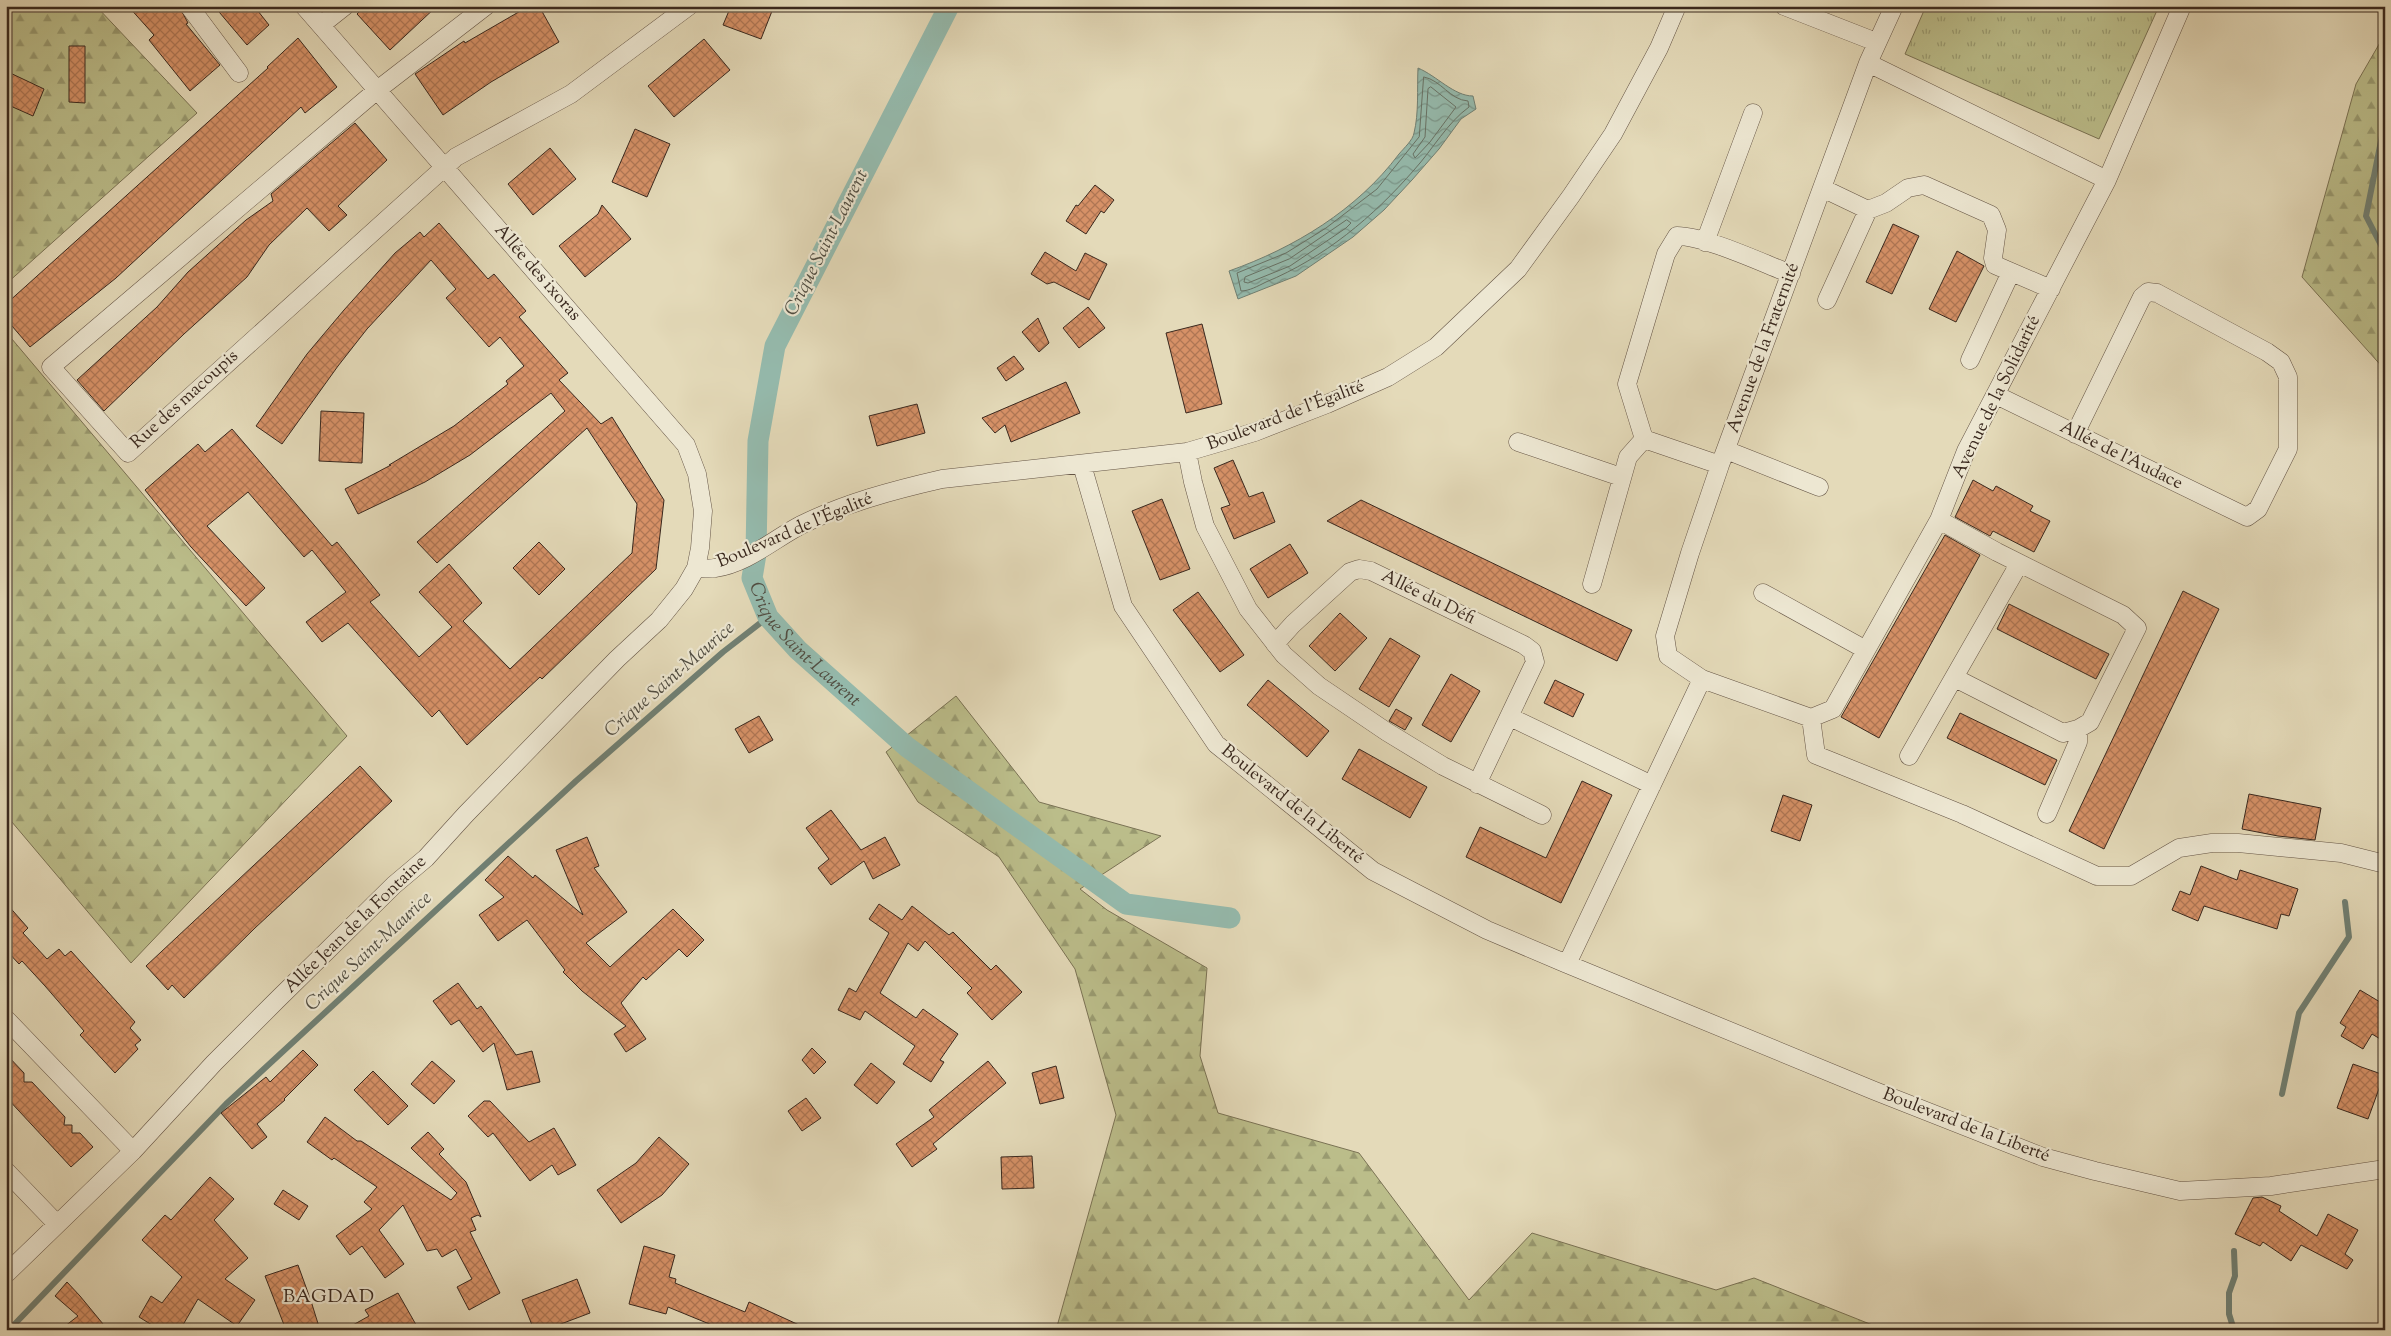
<svg xmlns="http://www.w3.org/2000/svg" width="2391" height="1336" font-family="'Sorts Mill Goudy',serif">
<style>
.grass{fill:url(#grass-tufts);stroke:#7a7254}
.forest{fill:url(#forest-firs);stroke:#7a7254}
.water{fill:url(#water-waves);stroke:#708074}
.lines{fill:none;stroke-linecap:round;stroke-linejoin:round}
.shore{stroke:#677266;stroke-width:1}
.stream{stroke:#708074;stroke-width:6}
.canal{stroke:#95bbae;stroke-width:21}
.building{fill:url(#building-cross-hatch);stroke:#39281e}
.street-casing{stroke:#645445;stroke-width:19}
.street{stroke:#ede7d2;stroke-width:18}
.labels{text-anchor:middle;dominant-baseline:central;stroke-width:4.5;stroke-linejoin:round;paint-order:stroke}
.street-label{font-size:18px;fill:#39281e;stroke:#ede7d2}
.water-label{font-size:19px;font-style:italic;fill:#504d42;stroke:#ede7d2}
.neighbourhood-label{font-size:19px;letter-spacing:1px;fill:#39281e;stroke:#ede7d2}
</style>
<defs>
<pattern id="grass-tufts" width="24" height="20" patternUnits="userSpaceOnUse" patternTransform="scale(1.25)"><rect width="24" height="20" fill="#bbbd8a"/><path d="M3 7l-1-3M5 7V3M7 7l1-3M15 17l-1-3M17 17v-4M19 17l1-3" fill="none" stroke="#999a70"/></pattern>
<pattern id="forest-firs" width="22" height="20" patternUnits="userSpaceOnUse" patternTransform="scale(1.25)"><rect width="22" height="20" fill="#bbbd8a"/><path d="M5 1l3.5 6h-7zM16 11l3.5 6h-7z" fill="#999a70"/></pattern>
<pattern id="water-waves" width="16" height="10" patternUnits="userSpaceOnUse" patternTransform="scale(1.25)"><rect width="16" height="10" fill="#95bbae"/><path d="M0 5q4-4 8 0t8 0" fill="none" stroke="#7b988d"/></pattern>
<pattern id="building-cross-hatch" width="8" height="8" patternUnits="userSpaceOnUse" patternTransform="scale(1.25)"><rect width="8" height="8" fill="#d69167"/><path d="M0 0l8 8M0 8l8-8" fill="none" stroke="#af7654"/></pattern>
</defs>
<rect width="100%" height="100%" fill="#e4dab9"/>
<filter id="stains"><feTurbulence type="fractalNoise" baseFrequency=".004" numOctaves="4"/><feColorMatrix values="0 0 0 0 .2 0 0 0 0 .09 0 0 0 0 .02 0 0 0 .5 -.17"/></filter>
<radialGradient id="worn" r=".72"><stop offset=".6" stop-color="#630" stop-opacity="0"/><stop offset="1" stop-color="#630" stop-opacity=".3"/></radialGradient>
<path class="grass" d="M1926,6H2159L2099,139L1905,54Z"/>
<path class="forest" d="M6,6H96L197,113L6,284Z
M2385,34V370L2302,277L2356,84Z
M6,332L347,736L131,963L6,815Z
M956,696L1039,802L1161,836L1080,889L1107,910L1207,968L1200,1056L1218,1113L1359,1153L1469,1300L1532,1233L1716,1290L1754,1278L1885,1330H1056L1116,1115L1075,969L999,857L918,802L886,752Z"/>
<path class="water" d="M1418,68C1437,76 1454,96 1473,96L1476,109L1461,119L1439,149L1412,180L1384,210L1353,237L1296,276L1238,299L1229,271C1294,248 1357,210 1399,154C1404,148 1413,140 1414,133C1419,113 1417,89 1418,68Z"/>
<g class="lines">
<path class="shore" d="M1424,77C1441,80 1450,100 1468,101L1469,107C1447,123 1433,149 1414,170C1373,217 1324,258 1266,282C1258,286 1249,291 1241,291L1237,273L1286,253L1326,228L1377,189L1419,137Z
M1431,87L1456,107L1430,142L1415,158L1413,154L1425,137L1428,89Z
M1347,220L1351,223L1346,228L1290,266L1248,283L1244,282L1245,277L1289,259Z"/>
<path class="stream" d="M2385,121L2366,216L2385,253
M2282,1094L2299,1013L2349,937L2345,902
M9,1330L226,1104L576,781L723,652L768,617
M2234,1330L2229,1314V1293L2235,1276L2234,1251"/>
<path class="canal" id="s1" d="M949,6L775,346L758,441L756,554L752,578L768,617L798,650L907,747L1126,904L1230,918"/>
</g>
<path class="building" d="M128,6H179L188,23L186,24L220,65L190,91L149,40L154,35Z
M214,6H254L269,25L247,45Z
M365,6H437L390,50L357,14Z
M529,6H539L559,42L491,82L443,115L415,74L464,41L465,43Z
M731,6H774L761,39L723,25Z
M298,38L337,87L305,113L301,107L116,278L30,347L6,319V304L268,68L267,67Z
M704,39L730,70L674,117L648,86Z
M69,46H85V103L69,102Z
M6,71L44,89L33,116L6,104Z
M355,123L387,160L338,206L347,215L329,231L307,208L269,245L247,277L184,334L104,411L77,380L157,307L188,272L246,220L273,201L271,194Z
M635,129L670,144L647,197L612,182Z
M550,148L576,179L533,215L508,184Z
M1095,185L1114,200L1104,213L1101,211L1086,234L1066,221L1076,205L1078,206Z
M602,205L631,239L585,277L559,246L598,214Z
M439,223L488,279L494,274L526,311L519,317L568,373L559,380L601,424L612,417L664,500L656,569L542,679L540,677L467,745L439,710L432,717L348,623L322,642L306,622L346,592L312,550L304,557L248,492L207,526L265,588L246,606L191,547L145,490L198,444L205,452L232,429L332,546L337,542L380,595L370,602L419,657L452,627L419,592L449,564L482,603L463,621L510,669L632,553L637,504L587,428L437,563L417,542L565,411L551,393L470,455L425,482L358,514L345,489L391,465H389L454,426L508,384L506,381L524,366L500,337L489,347L446,298L456,289L431,260L367,329L338,366L282,444L256,426L307,354L344,310L395,253L420,232L424,237Z
M1893,224L1919,236L1892,294L1866,282Z
M1957,251L1984,266L1956,322L1929,309Z
M1045,252L1076,271L1085,253L1107,264L1089,300L1054,282L1047,284L1031,274Z
M1088,307L1105,328L1079,348L1063,328Z
M1038,318L1049,343L1039,352L1022,332Z
M1202,324L1222,404L1186,413L1166,333Z
M1014,356L1024,369L1006,381L997,368Z
M1066,382L1080,413L1011,442L1005,425L995,433L982,418Z
M917,404L925,433L877,446L869,416Z
M321,411L364,413L362,463L319,461Z
M1233,460L1249,497L1263,492L1275,522L1234,539L1221,508L1230,505L1214,468Z
M1973,480L1993,491L1996,486L2033,506L2030,511L2050,521L2034,552L1993,531L1990,536L1955,517Z
M1162,499L1190,569L1160,580L1132,511Z
M1361,500L1632,630L1617,661L1327,521Z
M1945,535L1980,555L1879,738L1841,717Z
M539,542L565,569L539,595L513,568Z
M1290,544L1308,573L1268,598L1250,569Z
M2183,591L2219,609L2104,849L2069,831Z
M1198,592L1244,655L1220,672L1173,610Z
M2009,604L2109,654L2096,679L1997,629Z
M1340,613L1367,638L1335,671L1309,646Z
M1390,638L1420,656L1389,707L1359,689Z
M1451,674L1480,691L1451,742L1422,725Z
M1268,680L1329,731L1307,757L1247,705Z
M1555,680L1584,694L1573,717L1544,703Z
M1396,709L1412,718L1405,730L1389,721Z
M1960,713L2057,760L2045,785L1947,738Z
M759,716L773,740L749,753L735,729Z
M1359,749L1427,787L1410,818L1342,779Z
M360,766L392,801L255,928L184,998L172,985L168,990L146,966Z
M1582,781L1612,795L1561,903L1466,857L1480,827L1546,858Z
M2249,794L2321,808L2315,840L2278,836L2242,829Z
M1783,795L1812,805L1800,841L1771,831Z
M831,810L861,850L885,837L900,865L873,879L864,861L831,885L818,868L829,859L806,828Z
M587,837L599,866L594,868L627,912L586,943L610,967L673,909L704,940L687,957L679,949L646,980L643,977L621,1003L646,1039L626,1052L614,1034L626,1026L582,991L563,972L565,970L527,920L498,941L479,915L504,897L485,880L508,856L533,878L535,875L583,915L556,850Z
M2201,866L2237,880L2240,870L2298,889L2289,916L2281,914L2277,929L2204,906L2198,921L2172,910L2180,891L2190,895Z
M6,903L28,928L23,933L47,959L59,949L65,956L71,951L135,1022L130,1028L141,1040L135,1045L138,1049L115,1073L80,1035L84,1031L45,986L22,961L19,964L6,950Z
M879,904L902,920L912,906L949,935L953,932L991,970L996,965L1022,992L992,1020L967,993L972,988L925,941L918,951L908,943L880,993L916,1018L923,1009L958,1034L940,1060L944,1062L931,1082L903,1064L915,1046L865,1011L860,1020L838,1010L849,988L856,992L889,933L869,919Z
M458,983L477,1009L481,1006L516,1055L532,1051L540,1082L507,1090L494,1043L483,1052L459,1020L451,1025L433,1001Z
M2360,990L2385,1005V1042L2372,1034L2363,1049L2341,1036L2346,1027L2340,1023Z
M812,1048L826,1062L814,1074L802,1060Z
M303,1050L318,1065L284,1099L285,1100L257,1124L267,1137L252,1149L221,1113L266,1077L270,1082Z
M6,1054L24,1073V1082H32L65,1117L64,1125H72V1133H80L93,1147L71,1167L6,1097Z
M432,1061L455,1081L434,1104L411,1084Z
M988,1061L1006,1083L933,1144L937,1149L912,1167L896,1144L934,1117L929,1110Z
M871,1063L895,1082L877,1104L854,1085Z
M2353,1064L2384,1075L2368,1119L2337,1108Z
M1056,1066L1064,1098L1040,1104L1032,1073Z
M373,1071L408,1106L388,1125L354,1090Z
M806,1098L821,1118L802,1131L788,1111Z
M484,1101H490L529,1142L554,1128L576,1165L558,1175L552,1165L530,1181L493,1133L488,1137L468,1116Z
M325,1117L357,1141H361L451,1200L457,1193L411,1148L428,1132L444,1149L439,1154L466,1182L481,1217L478,1215L471,1218L476,1230L470,1232L500,1293L469,1310L457,1287L472,1279L456,1249L442,1257L437,1249L427,1251L403,1205L379,1230L404,1264L385,1278L362,1246L350,1255L336,1236L372,1209L364,1202L377,1187L334,1158L332,1160L307,1142Z
M659,1137L689,1164L662,1195L621,1223L597,1190L636,1163Z
M1032,1156L1034,1188L1002,1189L1001,1157Z
M210,1177L234,1199L214,1220L248,1258L225,1279L255,1300L237,1326L198,1299L180,1330H160L139,1317L151,1296L162,1303L182,1277L142,1240L165,1215L171,1220Z
M283,1190L308,1206L299,1220L274,1204Z
M2262,1197L2281,1206L2279,1211L2317,1236L2328,1214L2358,1230L2345,1254L2353,1260L2347,1269L2301,1245L2291,1261L2263,1242L2260,1246L2235,1234L2253,1198Z
M644,1246L675,1255L669,1277L676,1279L675,1283L745,1312L749,1302L810,1330H724L668,1307L666,1314L629,1304Z
M298,1265L311,1301L320,1330H286L265,1276Z
M577,1279L590,1313L545,1330H534L522,1300Z
M67,1282L80,1296L108,1330H60L78,1316L55,1296Z
M398,1293L419,1330H344L369,1316L365,1310Z"/>
<g class="lines">
<g class="street-casing">
<path id="street" d="M189,6L239,73
M486,6L376,91L51,367L128,453L456,157L571,94L689,6
M1784,6L1876,42
M1894,6L1868,63L1720,465L1690,553L1665,636L1668,656L1702,679L1811,718L1833,709L1939,520L1966,451L2107,180L2182,6
M321,25L345,6
M1868,63L2107,180
M1822,188L1868,210L1886,203L1908,188L1924,185L1991,215L1997,230L1993,258L1995,265L2051,289
M1705,242L1753,113
M1827,300L1868,210
M1970,360L2011,272
M1996,395L2247,517L2258,509L2288,449V377L2281,362L2267,352L2157,293L2148,292L2142,297L2075,434
M1644,439L1627,384L1666,254L1677,236C1705,236 1762,263 1791,274
M1518,442L1621,477
M1726,450L1819,487
M1187,452L1193,482L1205,526L1248,609L1284,655L1319,686L1387,732L1443,766L1542,815
M1082,465L1123,606L1216,744L1373,871L1487,930L1567,964L1702,679
M1939,520L1997,552L2123,615L2137,628L2090,722L2078,729L2063,733L1955,678
M696,568C702,568 709,569 715,568C746,564 774,539 801,525C845,503 894,490 942,479L1187,452L1255,432L1327,404L1388,377L1436,347L1518,269L1571,196L1613,134L1659,48L1677,6
M1592,584L1628,457L1644,439L1720,465
M1763,593L1866,650
M1275,644L1293,624L1350,572L1359,569L1371,571L1524,645L1532,651L1535,662L1477,784
M1510,717L1652,785
M1811,718L1816,755L1962,814L2097,876H2131L2179,848L2212,843H2238L2341,853L2385,864
M1909,756L2019,564
M2047,814L2078,742V729
M1567,964L1875,1091L2043,1157L2095,1171L2180,1191L2271,1186L2385,1169
M6,1019L133,1151
M6,1171L56,1223
M6,1274L133,1151L214,1063L277,1000L394,885L426,858L466,814L617,659L659,620L684,589L696,568L700,548L703,511L697,474L686,445L304,6"/>
</g>
<use href="#street" class="street"/>
</g>
<g class="labels">
<g class="street-label">
<text transform="translate(537 273) rotate(49)">Allée des ixoras</text>
<text transform="translate(1764 348) rotate(-70)">Avenue de la Fraternité</text>
<text transform="translate(1997 397) rotate(-64)">Avenue de la Solidarité</text>
<text transform="translate(185 400) rotate(-42)">Rue des macoupis</text>
<text transform="translate(1286 416) rotate(-21)">Boulevard de l'Égalité</text>
<text transform="translate(2121 456) rotate(26)">Allée de l'Audace</text>
<text transform="translate(795 531) rotate(-23)">Boulevard de l'Égalité</text>
<text transform="translate(1428 598) rotate(26)">Allée du Défi</text>
<text transform="translate(1292 805) rotate(39)">Boulevard de la Liberté</text>
<text transform="translate(356 925) rotate(-44)">Allée Jean de la Fontaine</text>
<text transform="translate(1966 1126) rotate(21)">Boulevard de la Liberté</text>
</g>
<g class="water-label">
<text transform="translate(827 243) rotate(-63)">Crique Saint-Laurent</text>
<text stroke="none"><textPath href="#s1" startOffset="702">Crique Saint-Laurent</textPath></text>
<text transform="translate(670 680) rotate(-41)">Crique Saint-Maurice</text>
<text transform="translate(369 952) rotate(-43)">Crique Saint-Maurice</text>
</g>
<g class="neighbourhood-label">
<text x="329" y="1297">BAGDAD</text>
</g>
</g>
<rect width="2391" height="1336" fill="none" stroke="#e4dab9" stroke-width="25"/>
<rect x="8" y="8" width="2376" height="1321" fill="none" stroke="#39281e" stroke-width="2.5"/>
<rect x="12" y="12" width="2366" height="1311" fill="none" stroke="#39281e"/>
<rect width="100%" height="100%" filter="url(#stains)"/>
<rect width="100%" height="100%" fill="url(#worn)"/>
</svg>
